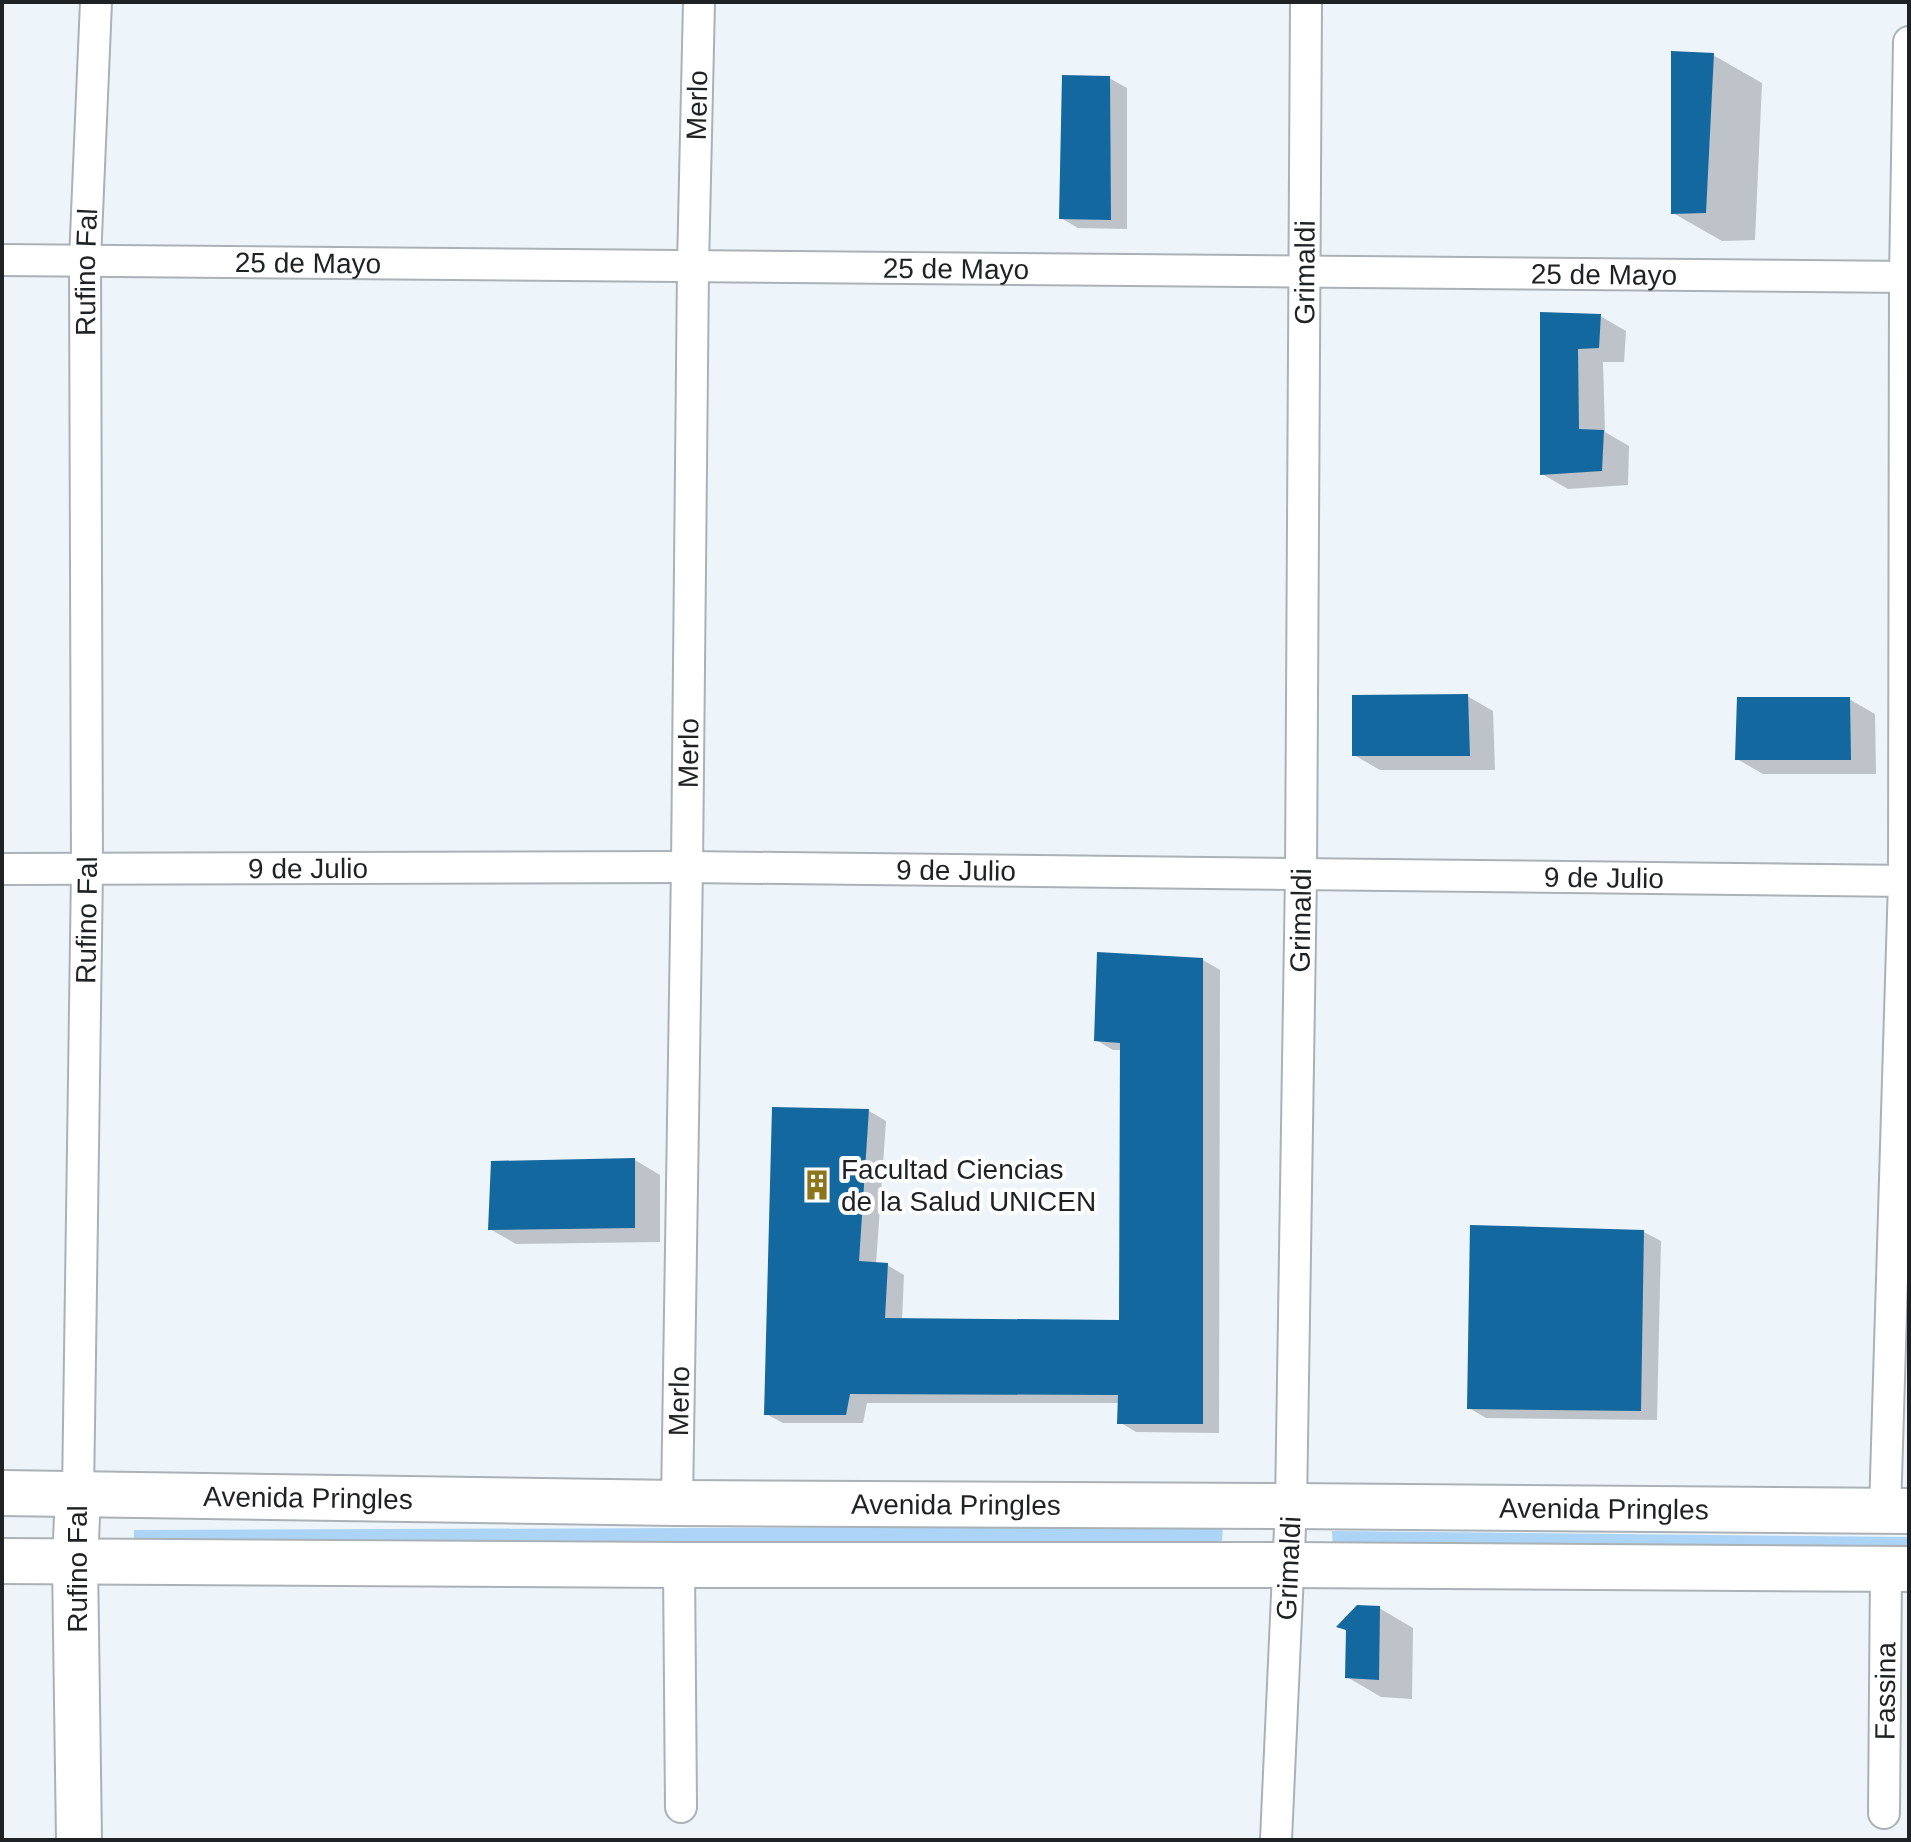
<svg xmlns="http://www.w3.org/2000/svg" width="1911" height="1842" font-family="Arial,sans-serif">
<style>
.grass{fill:#acd4f6}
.shadow{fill:#0003}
.building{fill:#13689f}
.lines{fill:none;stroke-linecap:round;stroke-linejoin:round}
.street-casing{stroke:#aab1b7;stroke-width:34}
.secondary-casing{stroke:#aab1b7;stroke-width:48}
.street{stroke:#fff;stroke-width:30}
.secondary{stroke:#fff;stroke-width:44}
.labels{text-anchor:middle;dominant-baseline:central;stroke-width:8;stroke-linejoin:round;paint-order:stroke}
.street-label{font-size:28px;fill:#1f2224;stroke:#fff}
.poi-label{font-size:28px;fill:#1f2224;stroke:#fff;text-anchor:start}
</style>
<rect width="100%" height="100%" fill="#edf4fa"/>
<path class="grass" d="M1223,1526L1222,1541L134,1545V1530Z
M1332,1531L1909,1537V1552L1333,1547Z"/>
<path class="shadow" d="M1713,55L1762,83L1755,240L1722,241L1673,213Z
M1109,78L1127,88V229L1078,228L1061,218Z
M1542,314L1600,316L1626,331L1624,362H1603L1605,432L1629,446L1628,485L1568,489L1542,474Z
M1467,696L1493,711L1495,770H1380L1354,755Z
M1849,699L1875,714L1876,774H1763L1737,759Z
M1203,960L1220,970L1219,1433L1136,1432L1119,1422L1120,1403H867L863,1423H783L766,1414L869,1111L886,1121L876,1264L887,1265L904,1275L902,1320L1121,1322L1122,1050H1113L1096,1040Z
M635,1160L660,1175V1242L516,1244L490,1229Z
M1644,1232L1661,1241L1657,1420L1486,1418L1469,1408Z
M1379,1608L1413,1628L1412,1699L1381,1697L1347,1677L1348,1631L1339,1626Z"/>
<path class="building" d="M1671,51L1714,53L1706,213L1671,214Z
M1062,75L1110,76L1111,220L1059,219Z
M1540,312L1601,314L1599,348L1578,349L1579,429L1604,430L1602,471L1540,475Z
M1468,694L1470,756H1352V695Z
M1737,697H1850L1851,760H1735Z
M1097,952L1203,958V1424H1117L1118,1395L850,1394L846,1415H764L772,1107L869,1109L859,1261L888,1263L885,1318L1119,1320L1120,1043L1094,1041Z
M635,1158V1228L488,1230L491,1161Z
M1470,1225L1644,1230L1641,1411L1467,1409Z
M1357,1605L1380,1606L1379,1680L1345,1678L1346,1630L1336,1627Z"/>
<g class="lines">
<g class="street-casing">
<g id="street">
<path id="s1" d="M2,260L1909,277"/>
<path id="s2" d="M2,869L687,867L1909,881"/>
<path id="s3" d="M78,1494L87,870L85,260L96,2"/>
<path id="s4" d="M677,1503L687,867L693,267L699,2"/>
<path d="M1885,1511L1904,881L1905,277L1909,42"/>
<path d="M679,1565L681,1807"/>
<path id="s5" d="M1884,1813L1886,1568"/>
<path id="s6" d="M1276,1840L1291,1506L1301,874L1306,2"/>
</g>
</g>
<g class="secondary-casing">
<g id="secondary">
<path id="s7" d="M2,1493L677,1503L1291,1506L1909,1511"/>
<path d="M78,1494L75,1562L79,1840"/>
<path d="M2,1561L679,1565H1289L1909,1569"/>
</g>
</g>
<use href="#street" class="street"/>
<use href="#secondary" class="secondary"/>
</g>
<defs>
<g id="building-bare" transform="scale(2.4)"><path d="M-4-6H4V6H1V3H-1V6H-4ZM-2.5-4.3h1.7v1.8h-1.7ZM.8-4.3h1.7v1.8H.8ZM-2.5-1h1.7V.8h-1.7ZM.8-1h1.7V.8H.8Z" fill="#8c751a" stroke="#fff" stroke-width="2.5" paint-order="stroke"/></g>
</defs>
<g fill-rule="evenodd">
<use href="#building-bare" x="817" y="1185"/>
</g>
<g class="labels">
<g class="street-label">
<text stroke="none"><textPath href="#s4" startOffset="1398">Merlo</textPath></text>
<text stroke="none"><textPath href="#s1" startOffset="306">25 de Mayo</textPath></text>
<text stroke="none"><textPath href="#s1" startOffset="954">25 de Mayo</textPath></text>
<text stroke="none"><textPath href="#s3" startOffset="1222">Rufino Fal</textPath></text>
<text stroke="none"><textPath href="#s6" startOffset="1568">Grimaldi</textPath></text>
<text stroke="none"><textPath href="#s1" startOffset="1602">25 de Mayo</textPath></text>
<text stroke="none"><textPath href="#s4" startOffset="750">Merlo</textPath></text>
<text stroke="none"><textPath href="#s2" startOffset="306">9 de Julio</textPath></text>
<text stroke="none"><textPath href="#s2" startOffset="954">9 de Julio</textPath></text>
<text stroke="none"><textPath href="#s2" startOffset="1602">9 de Julio</textPath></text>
<text stroke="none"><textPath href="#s3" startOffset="574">Rufino Fal</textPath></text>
<text stroke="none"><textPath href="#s6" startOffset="920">Grimaldi</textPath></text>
<text stroke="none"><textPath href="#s4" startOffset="102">Merlo</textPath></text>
<text stroke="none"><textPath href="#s7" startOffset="306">Avenida Pringles</textPath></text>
<text stroke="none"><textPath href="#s7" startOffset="954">Avenida Pringles</textPath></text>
<text stroke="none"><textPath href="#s7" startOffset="1602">Avenida Pringles</textPath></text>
<text transform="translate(77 1569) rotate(-90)">Rufino Fal</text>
<text stroke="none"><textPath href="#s6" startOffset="272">Grimaldi</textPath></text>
<text stroke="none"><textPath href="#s5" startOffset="122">Fassina</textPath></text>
</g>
<g class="poi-label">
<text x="841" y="1169">Facultad Ciencias<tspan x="841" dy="32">de la Salud UNICEN</tspan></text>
</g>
</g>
<rect width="1911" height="1842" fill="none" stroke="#1f2224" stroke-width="8"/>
</svg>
